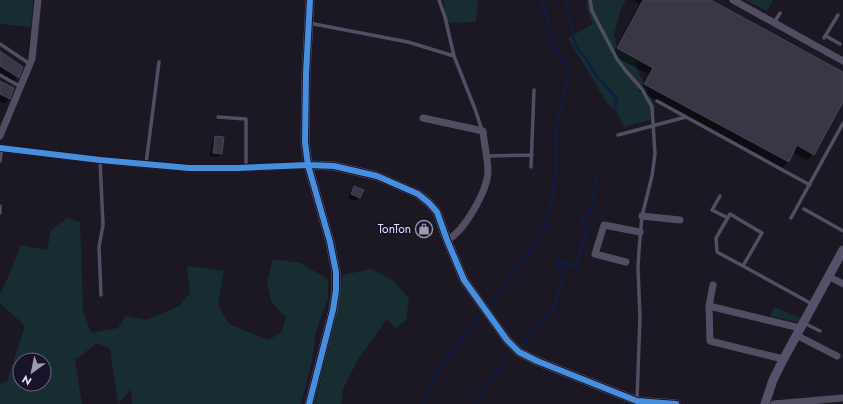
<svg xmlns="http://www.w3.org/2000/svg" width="843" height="404" font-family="Jost,sans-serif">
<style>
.green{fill:#172d31;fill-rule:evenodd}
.shadow{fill:#0007}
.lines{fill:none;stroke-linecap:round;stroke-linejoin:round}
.stream{stroke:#101c43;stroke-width:2.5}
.building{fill:#3b3645;stroke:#494356}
.lane{stroke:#514e64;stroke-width:3.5}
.street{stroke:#514e64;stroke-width:7}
.secondary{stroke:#56516a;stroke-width:9}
.cycleway-casing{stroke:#191329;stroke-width:8}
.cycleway{stroke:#468fdf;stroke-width:6}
.labels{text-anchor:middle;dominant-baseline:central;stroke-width:4;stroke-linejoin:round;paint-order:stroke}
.poi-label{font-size:12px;fill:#e5ddfd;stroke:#191329;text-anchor:end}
</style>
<rect width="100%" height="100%" fill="#1b1824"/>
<path class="green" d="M0,0H33L31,27L0,24Z
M444,0H478L476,22L446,23Z
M587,0H626L622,6L614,34L617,48L637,60V69L655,105L651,120L624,127L618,114L607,103L568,38L593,24L587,9Z
M746,0H773L767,11Z
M67,218L80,222L83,310L91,333L118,328L126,316L147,320L179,306L190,293L187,266L224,271L218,305L229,324L268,340L282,332L286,317L272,303L267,283L273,259L300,263L328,279V298L316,332L312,361L301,404H132L131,389L118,404L110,349L97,343L75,360L82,404H0V384L7,381L25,326L0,303V294L8,277L21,245L47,250L51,230ZM20,360H44V384H20Z
M371,269L392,280L409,298L406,320L396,328L387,319L357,361L343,389L341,404H315L336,317L343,275Z
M774,307L800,318L798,322L770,316Z"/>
<path class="shadow" d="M632,0H709L843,73V100L814,154L807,160L793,152L789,162L782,168L639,91L648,74L612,55L639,4Z
M0,52L22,67L18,77L12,83L0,75Z
M0,82L13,89L9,99L4,104L0,102Z
M215,137L221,153L218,157L210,156L212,141Z
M354,187L360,197L356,201L348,198L351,191Z"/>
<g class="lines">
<path class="stream" d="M566,0L571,27L576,46L587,60L595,74L617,99L615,111
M488,306L535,245L544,229L551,208L557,159L555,134L569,73L557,51L549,28L542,0
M522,345L540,321L553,310L565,269L557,266L559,261L576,266L588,225L581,223L583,218L591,212L597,175
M424,404L433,379L448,356L479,317
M474,404L509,355"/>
</g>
<path class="building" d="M643,0H711L843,72V102L814,155L797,145L789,162L644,84L653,68L617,48Z
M0,51L23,67L19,78L0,66Z
M0,81L14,88L10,99L0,94Z
M215,136L224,137L222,154L213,153Z
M354,186L364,190L360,198L351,194Z"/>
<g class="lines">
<path class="lane" d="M439,0L445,17L454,56
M590,0L592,11L617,59L626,71L642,89L652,107L655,154L652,176L642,216L639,250L638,268L640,317L637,400
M309,23L408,42L454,56L475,109L482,130
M774,23L780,13
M826,36L840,44
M824,38L838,15
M0,44L30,64
M0,75L21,87
M657,101L810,185
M218,117L246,119V168
M618,135L686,117
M487,156L532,155
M0,161L2,148
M100,161L103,225L99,247L101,295
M146,164L159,62
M531,167L534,90
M720,196L712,210L728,218
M0,206V213
M804,209L843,231
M791,218L843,123
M743,266L717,252L716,238L730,214L762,233L743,266L812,304
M804,323L820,331"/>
<path class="street" d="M733,0L843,61
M423,118L483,131C484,144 488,159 488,172C487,191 464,232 447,240
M0,136L32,59L38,0
M0,148C63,156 126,164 188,168C228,170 268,167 308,165
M642,216L680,220
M626,262L595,254L604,225L640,232
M828,276L843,284
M713,285L709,306L710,341L779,358L783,360
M709,306L800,328
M796,335L837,356
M774,404L843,398"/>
<path class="secondary" d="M308,165L334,166L377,176L418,194L429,203L437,212L447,240L464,280L507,340L519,352L537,361L637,401L676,404
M309,404L333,310L336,290V272L330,242L308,165L305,142L306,74L310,0
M765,404L773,380L783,360L843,250"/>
<g class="cycleway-casing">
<path id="cycleway" d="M0,148L100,160L189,168H237L308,165L334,166L377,176L418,194L429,203L437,212L447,240L464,280L507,340L519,352L537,361L637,401L676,404
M309,404L333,310L336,290V272L330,242L308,165L305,142L306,74L310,0"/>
</g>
<use href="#cycleway" class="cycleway"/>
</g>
<defs>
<g id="shop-ring" transform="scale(0.9)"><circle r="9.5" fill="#191329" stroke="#9e98b1" stroke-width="1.5"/><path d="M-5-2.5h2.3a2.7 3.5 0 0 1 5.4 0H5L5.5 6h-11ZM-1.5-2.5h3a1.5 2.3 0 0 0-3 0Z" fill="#9e98b1"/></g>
</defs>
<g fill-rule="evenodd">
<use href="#shop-ring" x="424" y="229"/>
</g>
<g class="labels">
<g class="poi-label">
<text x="411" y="229">TonTon</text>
</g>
</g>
<g transform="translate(32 372) rotate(213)"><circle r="19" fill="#191329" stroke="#6b647e"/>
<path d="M0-3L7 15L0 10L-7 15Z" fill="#9e98b1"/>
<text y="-6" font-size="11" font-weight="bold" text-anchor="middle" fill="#e5ddfd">N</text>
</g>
</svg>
